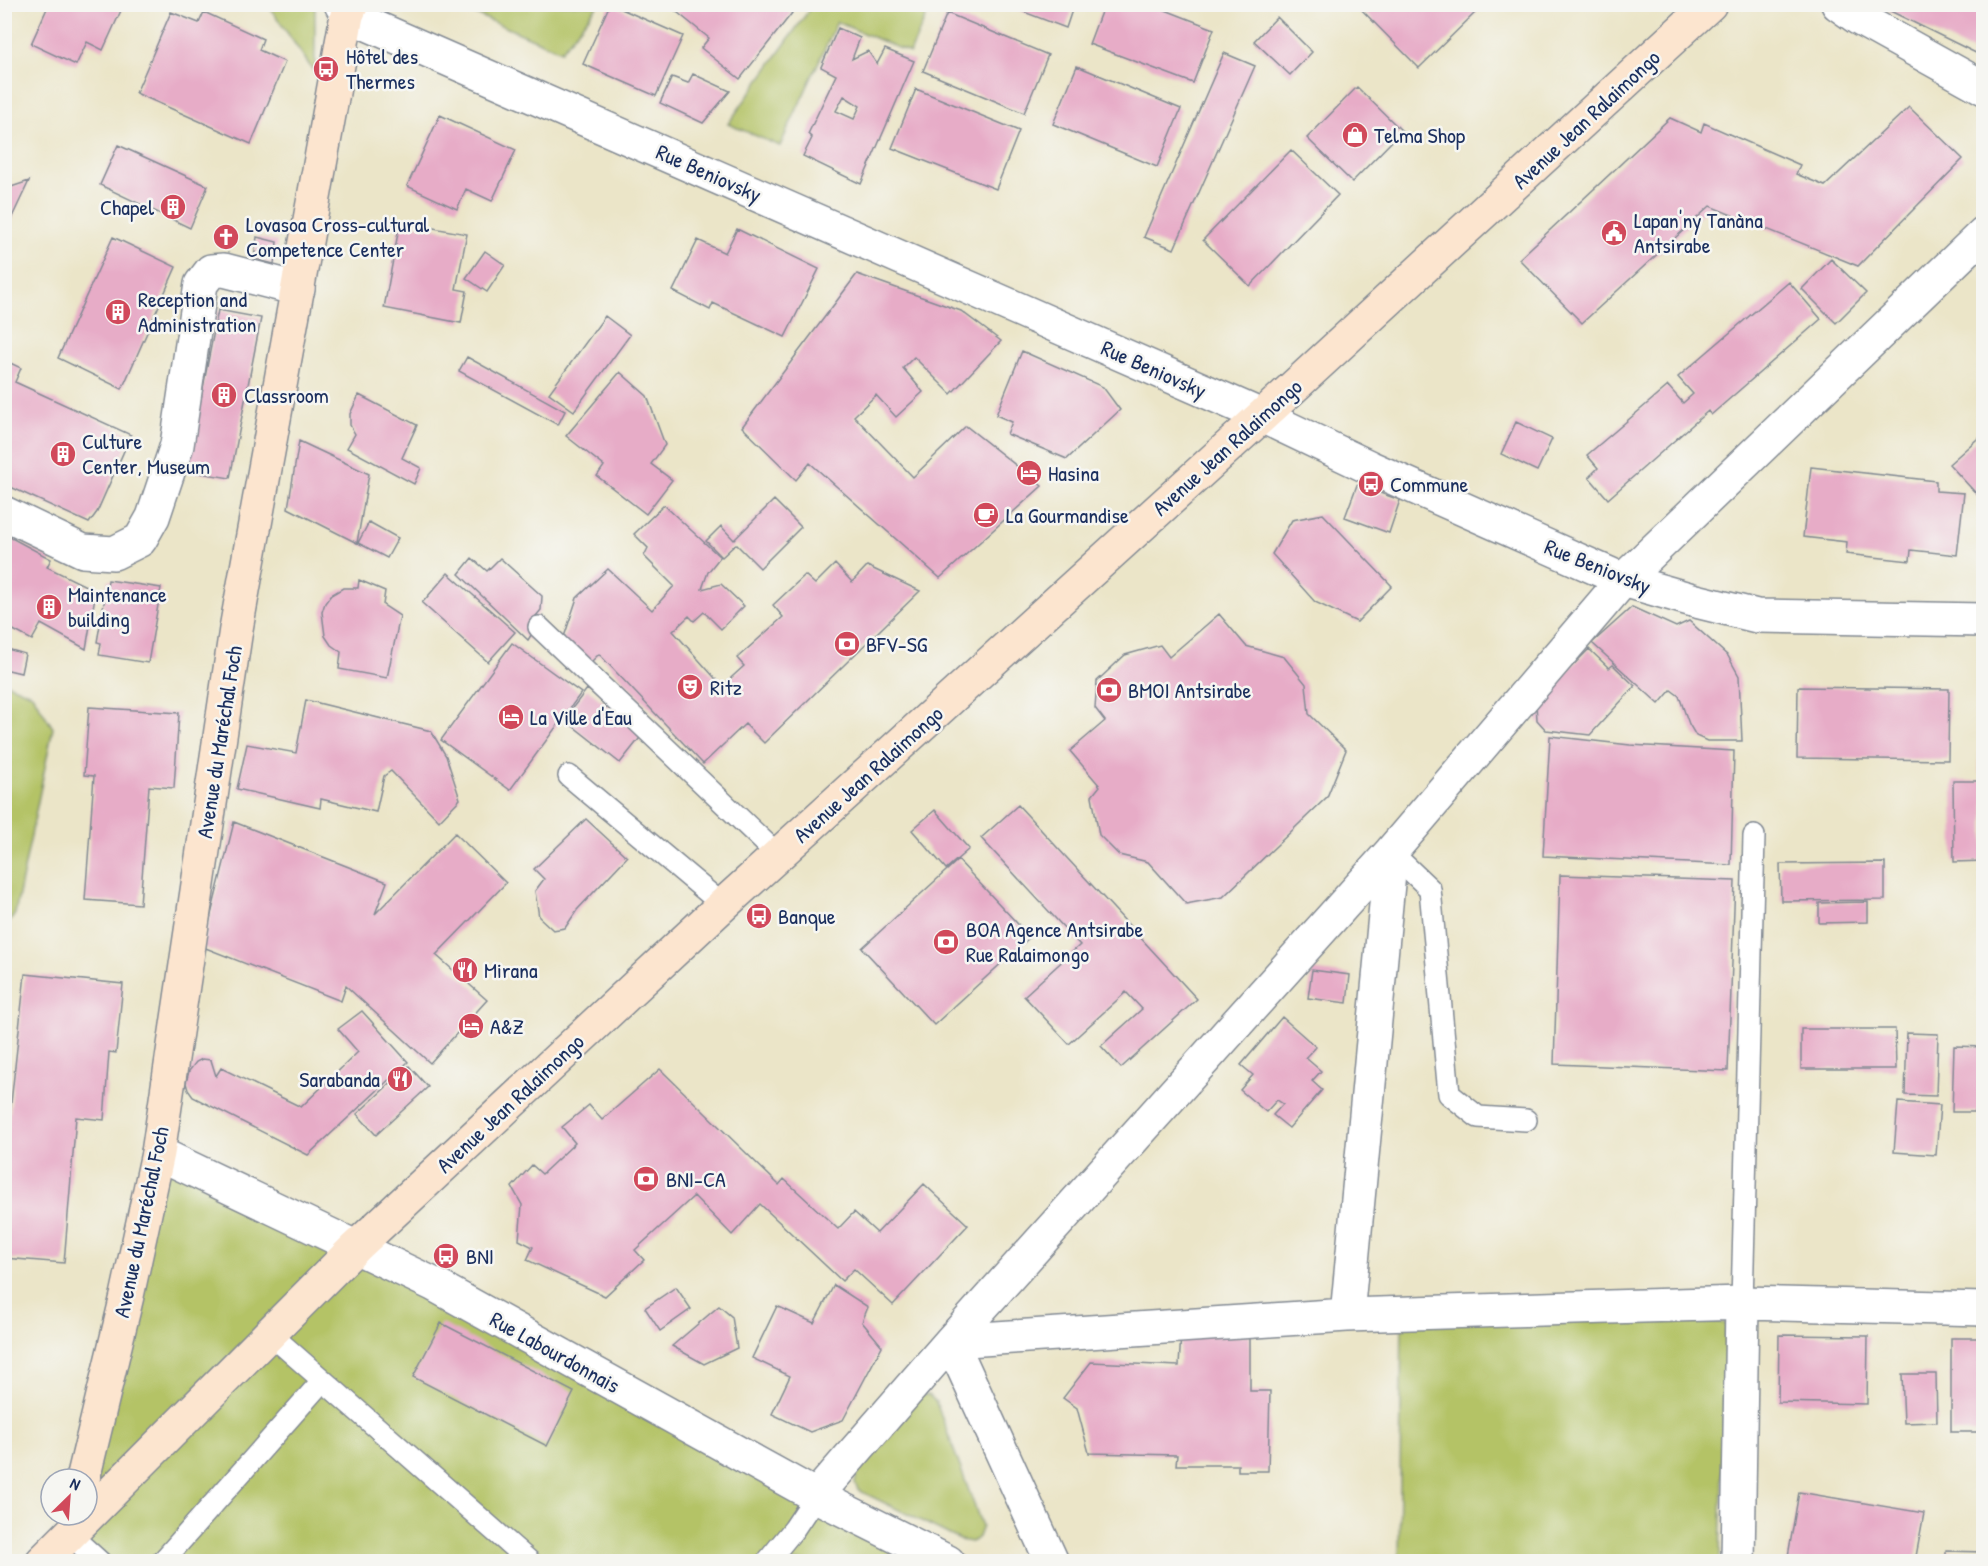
<svg xmlns="http://www.w3.org/2000/svg" width="1988" height="1566" font-family="'Patrick Hand',sans-serif">
<style>
.green{fill:#b4c366;stroke:#687962;stroke-width:1.5}
.building{fill:#e7acc7;fill-rule:evenodd}
.lines{fill:none;stroke-linecap:round;stroke-linejoin:round}
.service-casing{stroke:#838a93;stroke-width:24}
.minor-casing{stroke:#838a93;stroke-width:36}
.tertiary-casing{stroke:#838a93;stroke-width:36}
.secondary-casing{stroke:#838a93;stroke-width:36}
.service{stroke:#fff;stroke-width:21}
.minor{stroke:#fff;stroke-width:33}
.tertiary{stroke:#fff;stroke-width:33}
.secondary{stroke:#fce5cf;stroke-width:33}
.labels{text-anchor:middle;dominant-baseline:central;stroke-width:5;stroke-linejoin:round;paint-order:stroke}
.poi-label{font-size:22px;fill:#1b2f5e;stroke:#f6f6f2;text-anchor:start}
.street-label{font-size:22px;fill:#1b2f5e;stroke:#f6f6f2}
</style>
<rect width="100%" height="100%" fill="#f6f6f2"/>
<filter id="ink" filterUnits="userSpaceOnUse"><feTurbulence type="fractalNoise" baseFrequency=".0167" numOctaves="2"/><feDisplacementMap in="SourceGraphic" scale="12" xChannelSelector="R" yChannelSelector="G"/><feConvolveMatrix kernelMatrix="1 2 1 2 8 2 1 2 1" color-interpolation-filters="sRGB"/></filter>
<filter id="wash" filterUnits="userSpaceOnUse"><feTurbulence type="fractalNoise" baseFrequency=".008" numOctaves="4" result="noise"/><feDisplacementMap in="SourceGraphic" scale="24" xChannelSelector="R" yChannelSelector="G"/><feGaussianBlur stdDeviation="1.35" result="paint"/><feColorMatrix in="noise" values="0 0 0 0 0 0 0 0 0 0 0 0 0 0 0 0 0 1.4 0 .05"/><feComposite in="paint" operator="in"/></filter>
<g filter="url(#wash)">
<rect width="100%" height="100%" fill="#ebe5c8"/>
<path class="green" d="M812,4L931,5L910,53L837,22L780,146L728,124L807,13Z
M264,5H315V73L268,5Z
M454,5H598L561,51Z
M5,683L32,694L53,728L15,914L5,929Z
M158,1153L948,1562H42L87,1515Z
M1402,1315L1726,1323L1720,1561L1399,1562Z
M917,1395H929L936,1402L982,1526L978,1537L972,1542L960,1540L858,1490L855,1483L858,1468Z"/>
<g id="blocks">
<path class="building" d="M49,4H124L103,50L87,42L76,65L31,44Z
M610,4L683,36L656,96L583,64Z
M667,4H782L792,13L740,79L701,48L709,38Z
M1003,4H1074L1066,28Z
M1104,4H1150L1214,29L1193,83L1089,44Z
M1356,4H1472L1478,10L1419,68Z
M1876,4H1984V57Z
M171,12L199,23L204,12L263,39L259,50L285,62L251,144L136,93Z
M947,13L1048,55L1024,113L923,71Z
M1277,17L1312,52L1290,75L1254,41Z
M838,28L860,38L852,59L868,51L877,64L885,49L914,61L861,184L803,156L812,138L808,134L836,75L821,67ZM844,96L860,106L854,119L836,111Z
M1224,53L1255,66L1174,249L1144,237Z
M1077,66L1181,109L1157,167L1053,124Z
M693,74L730,91L703,123L660,103L672,77L688,83Z
M1357,87L1402,131L1352,182L1307,138Z
M916,89L1019,131L996,189L892,148Z
M1909,107L1963,159L1858,266L1710,206L1582,323L1519,259L1670,118L1701,132L1704,123L1800,165L1796,174L1825,186Z
M440,115L516,150L492,201L466,189L457,209L407,186Z
M118,145L208,186L190,228L100,185Z
M1291,150L1338,195L1250,286L1203,240Z
M29,181L5,232V189Z
M400,222L467,234L456,289L467,291L461,323L384,308Z
M737,229L819,269L785,337L713,303L710,310L673,291L698,240L725,253Z
M113,237L176,267L122,389L58,358Z
M257,237L277,242L274,264L254,259Z
M485,251L505,265L487,292L466,278Z
M1831,259L1866,293L1836,323L1802,289Z
M857,274L961,311L1001,341L951,394L914,357L903,368L923,392L896,417L876,395L854,416L913,477L966,426L1042,486L940,578L810,463L796,480L742,427Z
M1789,282L1821,319L1711,415L1708,411L1608,499L1589,477L1598,468L1587,455L1668,386L1683,403L1693,394L1678,377Z
M218,310L261,318L230,478L187,471Z
M605,316L630,335L574,411L549,393Z
M1022,351L1103,387L1120,410L1067,459L1007,434L1012,422L996,415Z
M467,357L565,411L558,425L459,371Z
M4,360L21,368L15,382L131,435L97,512L89,523L4,484Z
M620,372L647,396L665,445L651,464L672,480L646,514L597,476L604,466L566,436Z
M359,395L417,425L402,458L421,468L414,484L347,448L355,434L350,425V414Z
M1516,422L1552,439L1537,471L1501,454Z
M1984,433V502L1949,464Z
M299,441L369,474L357,543L288,508Z
M1811,467L1936,481V491L1964,493L1957,555L1911,550L1910,561L1846,554L1847,542L1803,537Z
M1357,485L1400,500L1389,533L1345,517Z
M774,500L801,527L760,568L736,544L722,557L706,541L721,526L734,540Z
M664,505L720,557L708,572L702,589L721,584L744,606L721,629L704,612L694,621L689,616L673,631L722,686L744,666L737,658L783,617L773,605L805,575L815,584L835,564L852,582L867,566L920,591L764,743L745,724L703,764L599,654L588,665L562,643L577,598L608,569L652,610L674,586L644,556L648,548L634,534Z
M1323,514L1392,586L1357,622L1315,602L1272,554L1292,520Z
M369,522L398,538L387,558L358,543Z
M4,534L51,559L47,567L96,591L86,649L41,624L32,640L4,625Z
M472,558L487,571L500,558L542,596L541,610L531,622L533,632L528,640L459,574Z
M448,573L515,632L488,662L422,603Z
M108,580L161,588L148,663L99,655L101,643L97,642Z
M359,580L385,591L383,605L400,616L387,678L339,669L341,652L331,645L325,636L322,612L325,603L331,595L343,588H358Z
M1632,607L1676,627L1689,621L1728,656L1739,676L1742,741H1707L1696,736L1689,724L1679,696L1671,690L1659,704L1592,643Z
M1219,614L1246,646L1284,657L1306,684L1309,714L1346,750L1327,797L1223,897L1186,904L1148,862L1119,855L1099,835L1092,796L1100,786L1070,751L1105,721L1095,708L1097,681L1125,655L1160,645L1169,657Z
M512,643L581,693L510,790L441,740Z
M4,648L25,654L21,673L4,669Z
M1589,649L1609,668L1613,665L1635,686L1590,735L1546,730L1537,720L1536,703Z
M1798,687L1949,689L1948,760L1797,758Z
M587,689L643,734L620,763L564,719Z
M1980,698H1984V774H1979Z
M306,700L431,731L446,756L460,799L439,821L391,771L384,776L376,812L321,799L320,808L237,789L247,744L296,753Z
M89,707L179,713L174,788L149,786L140,904L85,900L94,776L84,775Z
M1550,736L1630,745L1734,751L1731,865L1543,856Z
M1953,781H1984V861L1954,862Z
M1018,805L1197,999L1121,1068L1101,1046L1142,1009L1126,992L1069,1044L1024,996L1080,945L981,838Z
M935,810L969,849L946,869L912,830Z
M586,819L627,857L577,910L565,928L553,930L539,917L535,891L544,879L534,869Z
M234,822L387,882L375,914L455,833L506,883L436,955L487,1000L430,1063L346,986L341,1001L203,947Z
M958,860L1030,937L934,1025L862,948Z
M1885,863V900L1781,901L1780,864Z
M1560,875L1735,881L1728,1071L1554,1064Z
M1868,902V922L1819,923V903Z
M1312,970L1350,975L1347,1003L1308,998Z
M25,974L123,984L116,1053L109,1052L104,1120L76,1117L64,1263L4,1258V1168Z
M362,1011L408,1062L308,1155L193,1097L188,1090L186,1083L189,1071L196,1062L202,1059L211,1060L216,1076L221,1068L301,1107L358,1052L338,1029Z
M1282,1017L1316,1047L1306,1058L1321,1071L1312,1081L1322,1090L1289,1128L1273,1115L1283,1104L1277,1100L1266,1112L1240,1090L1253,1075L1241,1065Z
M1801,1029H1895L1896,1069H1801Z
M1907,1033L1938,1034L1936,1096L1905,1095Z
M1954,1046L1984,1047V1112H1952Z
M409,1066L428,1087L376,1135L357,1114Z
M660,1069L779,1185L784,1179L838,1229L854,1212L877,1233L924,1184L968,1225L893,1305L854,1269L842,1281L760,1204L732,1235L694,1196L635,1250L644,1260L605,1296L527,1260L533,1247L519,1240L522,1205L512,1187L532,1165L542,1174L575,1143L562,1127L589,1105L602,1120Z
M1898,1102L1940,1105L1936,1155L1894,1152Z
M834,1285L868,1307L862,1322L882,1346L843,1420L810,1432L772,1414L790,1376L752,1358L777,1306L814,1323Z
M676,1287L691,1309L660,1331L645,1308Z
M719,1306L732,1317L737,1348L704,1364L672,1346Z
M441,1323L574,1392L547,1446L413,1377Z
M1181,1334L1250,1336V1391H1270L1268,1471H1238V1465H1176L1177,1455L1089,1453L1077,1408L1063,1398L1091,1362L1179,1366Z
M1779,1335L1868,1336L1867,1404L1778,1402Z
M1951,1338H1984V1432H1951Z
M1902,1374H1936L1937,1422L1904,1423Z
M1799,1492L1924,1513L1915,1562H1787Z
M1946,1551L1984,1552V1562H1946Z"/>
</g>
</g>
<g filter="url(#ink)">
<use href="#blocks" fill-opacity="0" stroke="#838a93" stroke-width="1.5"/>
<g class="lines">
<g class="service-casing">
<path id="service" d="M539,627L778,855
M569,776L723,905
M1391,852L1430,889L1449,1094L1478,1117L1526,1120
M1742,1303L1754,836
M269,1333L530,1562
M69,1534L100,1562
M162,1562L323,1380
M767,1562L794,1529L816,1496"/>
</g>
<g class="minor-casing">
<path id="minor" d="M1838,4L1858,18L1984,88
M4,513L83,551L114,553L140,540L153,517L177,445L201,284L211,271L224,270L298,289
M158,1153L433,1284L816,1496L948,1562
M1347,1315L1391,852
M816,1496L951,1341L1391,852L1623,580L1984,233
M1052,1562L951,1341L1347,1315L1742,1303L1984,1309
M1738,1562L1742,1303"/>
</g>
<g class="tertiary-casing">
<path id="tertiary" d="M341,4L347,15L1262,416L1371,468L1623,580L1696,601L1757,616L1984,620"/>
</g>
<g class="secondary-casing">
<path id="secondary" d="M83,1479L127,1296L158,1153L236,629L347,15L352,4
M42,1562L356,1247L723,905L1262,416L1710,4"/>
</g>
<use href="#service" class="service"/>
<use href="#minor" class="minor"/>
<use href="#tertiary" class="tertiary"/>
<use href="#secondary" class="secondary"/>
</g>
</g>
<defs>
<g id="bus-disc" transform="scale(1.35)"><circle r="9.5" fill="#d1495b" stroke="#f6f6f2"/><path d="M-5-6H5V4H4V6H2V4H-2V6H-4V4H-5ZM-3.5-4V0h7V-4ZM-3.5 1.2v1.5H-2V1.2ZM2 1.2v1.5H3.5V1.2Z" fill="#fff"/></g>
<g id="shop-disc" transform="scale(1.35)"><circle r="9.5" fill="#d1495b" stroke="#f6f6f2"/><path d="M-5-2.5h2.3a2.7 3.5 0 0 1 5.4 0H5L5.5 6h-11ZM-1.5-2.5h3a1.5 2.3 0 0 0-3 0Z" fill="#fff"/></g>
<g id="building-disc" transform="scale(1.35)"><circle r="9.5" fill="#d1495b" stroke="#f6f6f2"/><path d="M-4-6H4V6H1V3H-1V6H-4ZM-2.5-4.3h1.7v1.8h-1.7ZM.8-4.3h1.7v1.8H.8ZM-2.5-1h1.7V.8h-1.7ZM.8-1h1.7V.8H.8Z" fill="#fff"/></g>
<g id="civic-disc" transform="scale(1.35)"><circle r="9.5" fill="#d1495b" stroke="#f6f6f2"/><path d="M-.6-6.5H3V-4.5H.6V-3L4-1V1h2V6H-6V1h2V-1L-.6-3ZM-1.2 2.5V6h2.4V2.5Z" fill="#fff"/></g>
<g id="church-disc" transform="scale(1.35)"><circle r="9.5" fill="#d1495b" stroke="#f6f6f2"/><path d="M-1.2-6h2.4v3.5h3.3v2.4h-3.3V6h-2.4V-.1h-3.3v-2.4h3.3Z" fill="#fff"/></g>
<g id="hotel-disc" transform="scale(1.35)"><circle r="9.5" fill="#d1495b" stroke="#f6f6f2"/><path d="M-6-4.5h1.5V1H6V5H4.5V3h-9V5H-6ZM-4 0a1.8 1.8 0 1 1 3.6 0ZM.5 0V-2.5h3Q6-2.5 6 0Z" fill="#fff"/></g>
<g id="cafe-disc" transform="scale(1.35)"><circle r="9.5" fill="#d1495b" stroke="#f6f6f2"/><path d="M-5.5-4.5H6V0H3Q3 3.5 0 3.5H-2.5Q-5.5 3.5-5.5 0ZM3-3.2v2h1.7v-2ZM-6 4.5H4V6H-6Z" fill="#fff"/></g>
<g id="bank-disc" transform="scale(1.35)"><circle r="9.5" fill="#d1495b" stroke="#f6f6f2"/><path d="M-6-4H6V4H-6ZM0-2.3a2.3 2.3 0 1 0 0 4.6a2.3 2.3 0 1 0 0-4.6Z" fill="#fff"/></g>
<g id="theatre-disc" transform="scale(1.35)"><circle r="9.5" fill="#d1495b" stroke="#f6f6f2"/><path d="M-5-5.5Q0-4 5-5.5V0Q5 5 0 6Q-5 5-5 0ZM-3.3-2.5H-1v1.5H-3.3ZM1-2.5H3.3v1.5H1ZM-2.8 1Q0 5.5 2.8 1Z" fill="#fff"/></g>
<g id="restaurant-disc" transform="scale(1.35)"><circle r="9.5" fill="#d1495b" stroke="#f6f6f2"/><path d="M-5-6h1v4h1v-4h1v4h1v-4h1v5L-1.5 .5V6h-2V.5L-5-1ZM5-6V6H3V1.5H1.5Q1.5-4 5-6Z" fill="#fff"/></g>
</defs>
<g fill-rule="evenodd">
<use href="#bus-disc" x="326" y="69"/>
<use href="#shop-disc" x="1355" y="135"/>
<use href="#building-disc" x="173" y="207"/>
<use href="#civic-disc" x="1614" y="233"/>
<use href="#church-disc" x="226" y="237"/>
<use href="#building-disc" x="118" y="312"/>
<use href="#building-disc" x="224" y="395"/>
<use href="#building-disc" x="63" y="454"/>
<use href="#hotel-disc" x="1029" y="473"/>
<use href="#bus-disc" x="1371" y="484"/>
<use href="#cafe-disc" x="986" y="515"/>
<use href="#building-disc" x="49" y="607"/>
<use href="#bank-disc" x="847" y="644"/>
<use href="#theatre-disc" x="690" y="687"/>
<use href="#bank-disc" x="1109" y="690"/>
<use href="#hotel-disc" x="511" y="717"/>
<use href="#bus-disc" x="759" y="916"/>
<use href="#bank-disc" x="946" y="942"/>
<use href="#restaurant-disc" x="465" y="970"/>
<use href="#hotel-disc" x="471" y="1026"/>
<use href="#restaurant-disc" x="400" y="1079"/>
<use href="#bank-disc" x="646" y="1179"/>
<use href="#bus-disc" x="446" y="1256"/>
</g>
<g class="labels">
<g class="poi-label">
<text x="346" y="56">Hôtel des<tspan x="346" dy="25">Thermes</tspan></text>
<text x="1374" y="135">Telma Shop</text>
<text x="154" y="207" text-anchor="end">Chapel</text>
<text x="1634" y="220">Lapan'ny Tanàna<tspan x="1634" dy="25">Antsirabe</tspan></text>
<text x="246" y="224">Lovasoa Cross-cultural<tspan x="246" dy="25">Competence Center</tspan></text>
<text x="138" y="299">Reception and<tspan x="138" dy="25">Administration</tspan></text>
<text x="244" y="395">Classroom</text>
<text x="82" y="441">Culture<tspan x="82" dy="25">Center, Museum</tspan></text>
<text x="1048" y="473">Hasina</text>
<text x="1390" y="484">Commune</text>
<text x="1006" y="515">La Gourmandise</text>
<text x="68" y="594">Maintenance<tspan x="68" dy="25">building</tspan></text>
<text x="866" y="644">BFV-SG</text>
<text x="710" y="687">Ritz</text>
<text x="1128" y="690">BMOI Antsirabe</text>
<text x="530" y="717">La Ville d'Eau</text>
<text x="778" y="916">Banque</text>
<text x="966" y="929">BOA Agence Antsirabe<tspan x="966" dy="25">Rue Ralaimongo</tspan></text>
<text x="484" y="970">Mirana</text>
<text x="490" y="1026">A&amp;Z</text>
<text x="380" y="1079" text-anchor="end">Sarabanda</text>
<text x="666" y="1179">BNI-CA</text>
<text x="466" y="1256">BNI</text>
</g>
<g class="street-label">
<text transform="translate(1586 119) rotate(-43)">Avenue Jean Ralaimongo</text>
<text transform="translate(709 173) rotate(24)">Rue Beniovsky</text>
<text transform="translate(1154 369) rotate(24)">Rue Beniovsky</text>
<text transform="translate(1227 447) rotate(-42)">Avenue Jean Ralaimongo</text>
<text transform="translate(1598 566) rotate(22)">Rue Beniovsky</text>
<text transform="translate(219 742) rotate(-81)">Avenue du Maréchal Foch</text>
<text transform="translate(868 774) rotate(-42)">Avenue Jean Ralaimongo</text>
<text transform="translate(510 1103) rotate(-43)">Avenue Jean Ralaimongo</text>
<text transform="translate(141 1222) rotate(-78)">Avenue du Maréchal Foch</text>
<text transform="translate(555 1352) rotate(29)">Rue Labourdonnais</text>
</g>
</g>
<rect width="1988" height="1566" fill="none" stroke="#f6f6f2" stroke-width="24"/>
<g transform="translate(69 1497) rotate(25)"><circle r="28" fill="#f6f6f2" stroke="#9ea6b7" stroke-width="1.5"/>
<path d="M0-4.5L10 22L0 15L-10 22Z" fill="#d1495b"/>
<text y="-9" font-size="16" font-weight="bold" text-anchor="middle" fill="#1b2f5e">N</text>
</g>
</svg>
